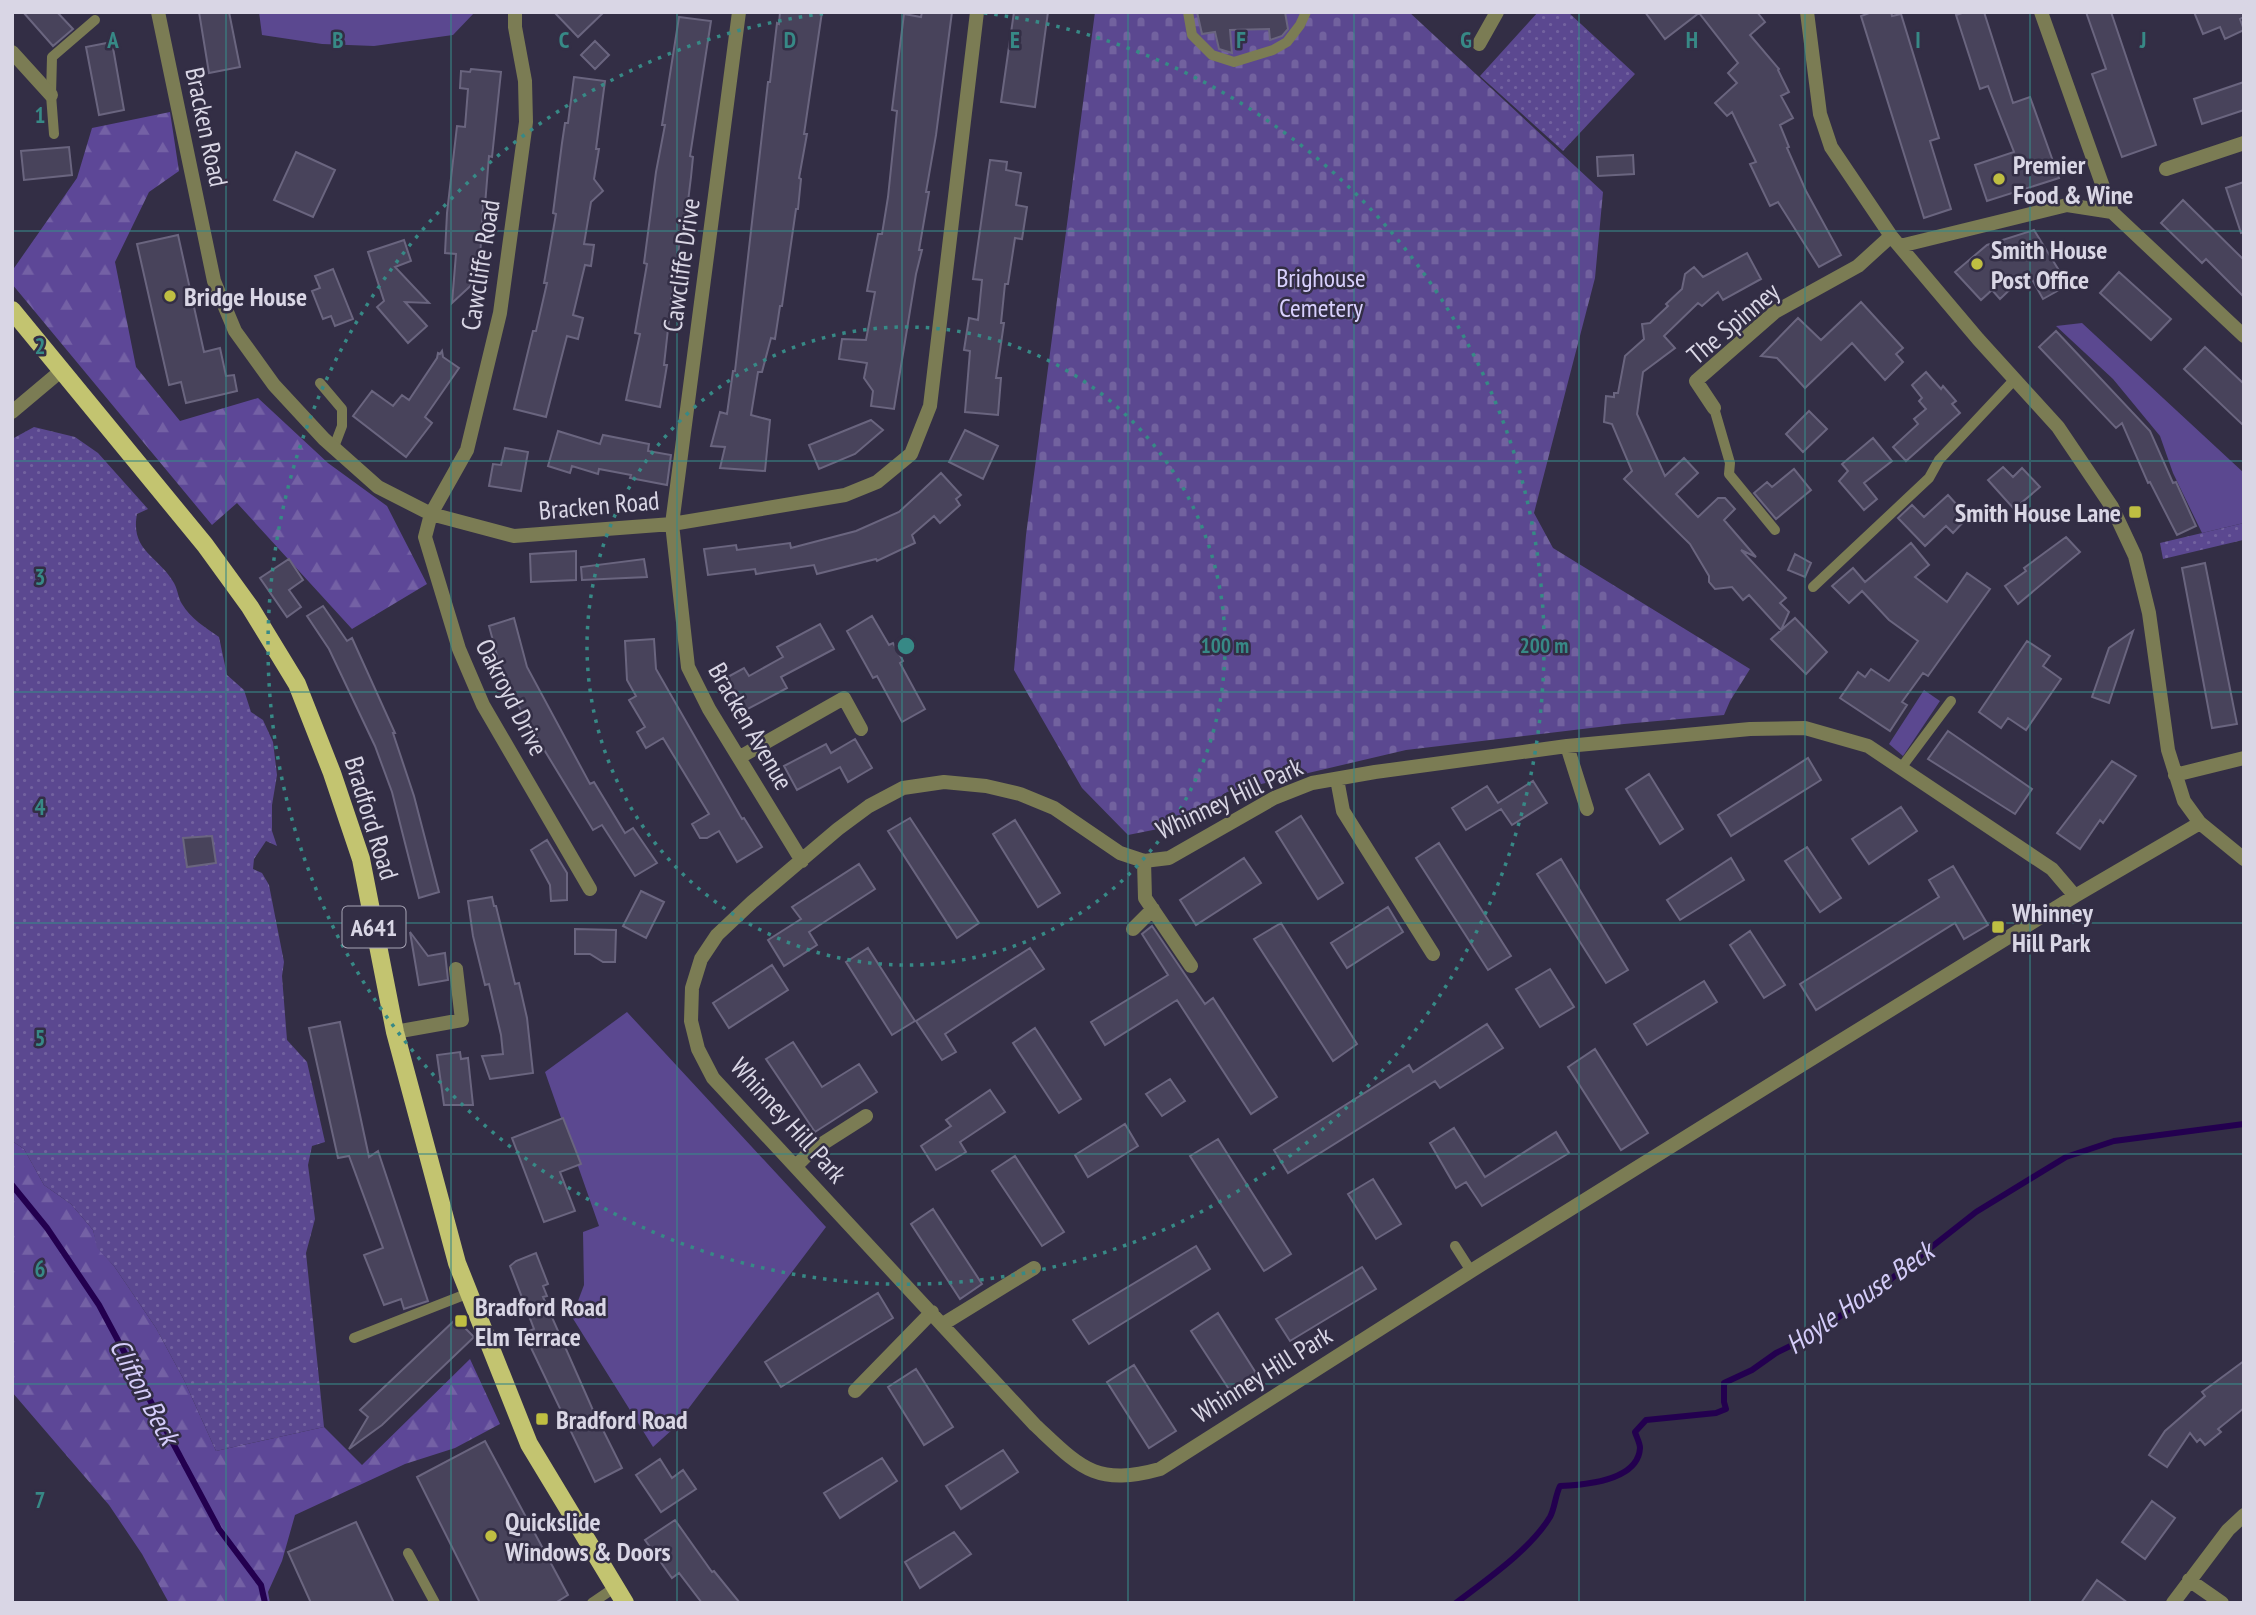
<svg xmlns="http://www.w3.org/2000/svg" width="2256" height="1615" font-family="'PT Sans Narrow',sans-serif">
<style>
.grass{fill:#5b4890}
.forest{fill:url(#forest-firs)}
.cemetery{fill:url(#cemetery-stones)}
.park{fill:url(#park-dots)}
.lines{fill:none;stroke-linecap:round;stroke-linejoin:round}
.stream{stroke:#23004f;stroke-width:6}
.building{fill:#48435b;stroke:#6a657f;stroke-width:2}
.service{stroke:#7b7c54;stroke-width:10}
.minor{stroke:#7b7c54;stroke-width:14}
.primary{stroke:#c3c470;stroke-width:18}
.grid{fill:none;stroke:#378986;stroke-width:2;stroke-opacity:0.55}
.ring{fill:none;stroke:#378986;stroke-width:3.5;stroke-dasharray:3.5 7}
.poi-dot{fill:#bfbe42;stroke:#332e45;stroke-width:2.5}
.labels{text-anchor:middle;dominant-baseline:central;stroke-width:5;stroke-linejoin:round;paint-order:stroke}
.shield{fill:#332e45;stroke:#a7a4b5;stroke-width:2}
.shield-label{font-size:24px;font-weight:bold;fill:#d9d6e5}
.street-label{font-size:26px;fill:#d9d6e5;stroke:#332e45}
.poi-label{font-size:26px;font-weight:bold;fill:#d9d6e5;stroke:#332e45;text-anchor:start}
.park-label{font-size:26px;fill:#d8d0fd;stroke:#332e45}
.water-label{font-size:28px;font-style:italic;fill:#d4ccf9;stroke:#332e45}
.grid-label{font-size:23px;text-anchor:middle;font-weight:bold;fill:#378986;stroke:#332e45;stroke-width:5;stroke-linejoin:round;paint-order:stroke}
.centre{fill:#378986;stroke:#332e45;stroke-width:3.5}
.ring-label{font-size:21px;text-anchor:middle;font-weight:bold;fill:#378986;stroke:#332e45;stroke-width:5;stroke-linejoin:round;paint-order:stroke}
</style>
<defs>
<pattern id="forest-firs" width="22" height="20" patternUnits="userSpaceOnUse" patternTransform="scale(1.75)"><rect width="22" height="20" fill="#5d4797"/><path d="M5 1l3.5 6h-7zM16 11l3.5 6h-7z" fill="#7461a5"/></pattern>
<pattern id="cemetery-stones" width="16" height="16" patternUnits="userSpaceOnUse" patternTransform="scale(1.75)"><rect width="16" height="16" fill="#5b4890"/><path d="M2 7V4a2 2 0 0 1 4 0v3zM10 15v-3a2 2 0 0 1 4 0v3z" fill="#72629f"/></pattern>
<pattern id="park-dots" width="8" height="8" patternUnits="userSpaceOnUse" patternTransform="scale(1.75)"><rect width="8" height="8" fill="#5b4890"/><path d="M2 2h.1M6 6h.1" fill="none" stroke="#72629f" stroke-width="1.8" stroke-linecap="round"/></pattern>
</defs>
<rect width="100%" height="100%" fill="#332e45"/>
<path class="grass" d="M259,12H475L453,35L374,46L322,44L262,35Z
M2082,323L2244,473V523L2202,533L2173,473L2160,436L2113,379L2056,326Z
M1924,690L1940,701L1903,756L1889,744Z
M627,1012L826,1227L673,1429L653,1447L572,1317L584,1285L583,1232L599,1226L545,1072Z"/>
<path class="forest" d="M170,112L179,171L149,192L115,262L136,367L180,421L258,398L328,463L387,506L427,584L352,629L237,503L212,525L12,284V271L77,178L92,128Z
M12,1141L24,1149L44,1185L71,1204L93,1230L98,1248L114,1266L156,1328L184,1380L216,1451L324,1427L362,1465L470,1359L500,1424L455,1448L405,1464L295,1515L282,1561L268,1592L270,1603H169L142,1554L109,1505L12,1392Z"/>
<path class="cemetery" d="M1095,12H1409L1603,192L1595,278L1534,513L1553,548L1750,669L1730,701L1724,715L1624,724L1406,750L1227,792L1183,824L1128,835L1082,788L1014,670L1026,535Z"/>
<path class="park" d="M1538,12H1568L1635,74L1563,151L1480,76Z
M34,427L75,437L98,453L148,509L137,514C130,551 159,556 174,583C178,590 178,598 182,604C190,618 206,628 219,637L227,675L244,690L251,712L263,720L273,742L277,775L272,805V831L277,846L266,841L254,859L253,869L262,873L269,885L284,962L282,976L287,1040L307,1062L325,1142L312,1146L308,1165L315,1219L306,1253L324,1427L216,1451L184,1380L156,1328L114,1266L97,1248L93,1230L71,1204L44,1185L24,1149L12,1141V439Z
M2244,523V542L2243,540L2163,559L2160,543Z"/>
<g class="lines">
<path class="stream" d="M12,1185L47,1228L99,1305L219,1529L261,1585L265,1603
M1456,1603C1486,1580 1530,1550 1550,1517C1555,1508 1555,1496 1560,1486C1584,1485 1638,1481 1640,1448C1640,1443 1636,1436 1635,1432L1646,1420L1716,1413L1726,1409L1724,1402V1383L1752,1370L1776,1353L1815,1334L1882,1286L1976,1212L2066,1157L2114,1141L2244,1124"/>
</g>
<path class="building" d="M23,12H57L73,29L53,46Z
M199,12H229L240,67L209,73Z
M554,12H604L578,37Z
M780,12H822L804,134H807L799,178L801,179L798,209H796L782,306H780L775,339L771,338L762,372H758L751,415L770,420L765,471L720,468L725,447L711,446L720,412L727,414L733,371H735L768,82H770L777,23L779,24Z
M922,12H952L936,135L926,192H929L919,250H922L916,274L894,409L871,406L873,391L864,378L867,363L839,359L842,339L866,340L875,292L867,291L878,234H882L888,197L897,111L892,110L904,14L921,17Z
M1014,12H1048L1035,107L1001,102Z
M1197,12H1285L1288,29L1282,36L1270,40L1269,29L1230,30L1232,53L1219,49L1215,32L1202,34Z
M1645,12H1757L1765,22L1750,35L1779,69L1778,70L1789,92L1781,96L1793,118L1780,125L1789,147L1787,148L1806,191L1841,255L1819,267L1778,202L1770,206L1750,164L1756,162L1732,112L1727,116L1715,103L1737,83L1728,73L1738,63L1699,13L1665,39Z
M1872,12H1891L1892,16L1901,14L1939,138L1930,141L1951,209L1924,218L1861,16Z
M1965,12H1984L2013,103L2030,97L2059,178L1987,201L1975,165L2014,152L1988,86L1980,89L1956,15Z
M2086,12H2111L2156,145L2122,157L2092,74L2106,69Z
M2194,12H2244V17L2240,19L2244,30L2225,39L2220,27L2203,34Z
M679,17L711,21L690,156L693,157L691,177L685,226L682,227L672,293L664,365H667L660,407L626,400L640,334L635,333L647,264L644,263L656,172L665,125H662Z
M595,41L609,55L595,69L581,55Z
M112,42L124,110L99,115L86,47Z
M471,69L501,72L492,157L489,156L485,205H483L479,278L452,303L456,254L445,253L447,213L457,126L465,127L468,89L460,88L461,71L470,72Z
M574,77L605,81L596,149H599L594,179L603,191L591,202L584,244L594,245L591,266L585,265L573,315L583,318L578,339L567,336L546,417L514,409L533,331H536L547,283H544L556,214L553,213L562,143L565,123H568Z
M2244,82V110L2202,124L2194,99Z
M69,147L72,175L24,180L21,151Z
M296,152L335,170L313,217L274,200Z
M1633,155L1634,174L1598,176L1597,157Z
M990,160L1007,162L1006,170L1021,173L1016,205L1027,207L1022,239L1015,238L1008,284H1005L1001,323H1004L996,378H1001L998,415L965,412L970,351L964,350L969,318L978,320L982,280L973,279Z
M2244,182V232L2241,233L2226,188Z
M2183,200L2244,260V297L2206,259L2202,263L2161,223Z
M2034,230L2068,285L2043,299L2028,272L2000,299L1992,290L1981,300L1955,272L1987,245Z
M178,235L204,352L220,348L226,376L234,375L237,391L186,403L181,382L169,385L137,244Z
M404,240L411,261L395,267L429,303L405,302L427,326L408,343L377,307L384,301L368,252Z
M1747,253L1761,279L1723,300L1718,292L1702,306L1698,303L1664,336L1675,348L1643,372L1637,414L1665,476L1684,458L1698,473L1676,494L1698,517L1718,498H1725L1735,509L1724,520L1756,557L1741,550L1786,598L1780,603L1789,612L1781,630L1749,595L1743,600L1732,587L1715,589L1709,582V576L1690,544L1624,479L1632,471L1612,424L1604,422L1606,396L1614,397V393H1618L1625,356L1644,339L1642,324L1650,323L1668,306L1666,304L1682,289L1685,274L1694,267L1703,277Z
M333,269L353,319L335,326L331,316L323,319L312,291L320,288L315,276Z
M2119,272L2171,319L2151,340L2100,293Z
M1861,302L1903,348L1896,354L1903,362L1885,380L1852,343L1805,388L1777,358L1761,356L1798,318L1821,340Z
M2056,331L2150,431L2173,483L2176,482L2196,526L2177,535L2150,482L2148,483L2122,423L2116,428L2039,347Z
M2205,347L2244,384V426L2184,369Z
M442,351L443,357L459,368L425,417L432,423L406,457L353,416L372,391L393,406L402,395L409,400L437,358L438,353L440,354Z
M1926,372L1941,389L1943,386L1956,401L1952,404L1960,413L1906,461L1893,447L1918,424L1914,419L1926,409L1919,401L1922,398L1912,385Z
M1809,411L1827,429L1803,452L1786,434Z
M871,420L883,430L855,454L819,469L809,445Z
M965,430L998,446L983,479L949,462Z
M558,431L600,444L603,435L649,444L648,451L671,455L667,485L630,478L631,475L599,469L598,474L572,466L570,473L548,466Z
M1873,438L1892,461L1864,483L1877,499L1864,510L1839,481L1848,471L1842,464Z
M505,448L528,452L521,491L489,486L493,464L501,465Z
M2003,467L2013,477L2022,468L2040,487L2014,509L1988,480Z
M1794,469L1811,490L1776,519L1754,493L1767,482L1772,487Z
M941,473L961,495L956,499L960,505L940,523L934,516L912,535L915,543L877,561L876,559L817,574L814,565L756,574L755,569L708,575L704,549L736,545L737,550L790,543L791,548L856,531L899,512Z
M1948,495L1968,517L1953,533L1946,526L1925,546L1898,518L1912,505L1924,517Z
M2066,537L2080,552L2018,604L2005,586L2026,571L2024,568Z
M1911,543L1929,565L1915,577L1947,602L1967,573L1990,589L1928,676L1923,673L1902,702L1907,705L1890,731L1840,698L1858,672L1865,677L1871,669L1889,681L1918,641L1889,620L1862,591L1849,603L1832,586L1853,568L1865,582Z
M576,551V580L531,582L530,554Z
M1795,554L1811,563L1805,577L1788,570Z
M289,559L303,580L289,590L301,607L287,617L260,578Z
M644,559L647,577L582,580L581,567Z
M2205,563L2237,724L2212,728L2182,568Z
M323,606L347,641L352,638L395,733H393L414,796L439,892L419,898L392,792L375,746L329,649L307,616Z
M872,616L889,645L893,643L903,661L900,663L925,709L902,722L877,676L873,678L847,631Z
M514,618L527,667L590,784L594,782L625,833L633,828L657,863L635,876L602,825L593,830L526,720L502,674L489,626Z
M1795,618L1827,652L1806,674L1771,639Z
M820,624L834,649L781,677L787,688L742,712L724,679L744,668L749,676L783,657L777,647Z
M2133,631L2109,703L2092,697L2109,648Z
M654,639L656,669L742,819L744,818L762,847L737,862L719,831L707,838H700L692,824L709,814L663,738L646,748L637,732L645,727L629,700L636,696L627,680L625,641Z
M2027,641L2050,656L2043,666L2061,679L2026,730L2008,718L2001,728L1979,712Z
M1948,731L2032,789L2015,814L1928,759Z
M855,739L872,768L848,782L840,767L797,790L784,766L826,744L831,753Z
M1808,758L1821,780L1731,836L1718,815Z
M2112,761L2136,776L2103,823L2100,820L2080,849L2057,833Z
M1649,774L1683,829L1660,844L1626,789Z
M1533,781L1547,803L1512,825L1501,809L1466,830L1452,808L1487,786L1498,803Z
M1901,807L1917,831L1869,864L1852,839Z
M1301,816L1343,883L1318,899L1276,832Z
M910,818L979,923L957,938L888,831Z
M1015,820L1060,893L1038,907L993,834Z
M212,836L216,863L187,867L183,838Z
M547,840L567,873V900L551,901L550,885L531,850Z
M1439,843L1511,956L1488,970L1416,858Z
M1807,847L1841,898L1820,912L1785,861Z
M1244,858L1261,883L1196,925L1180,900Z
M1731,858L1744,880L1680,920L1667,900Z
M1561,859L1628,970L1606,983L1537,874Z
M859,864L875,889L809,932L817,945L784,966L768,940L801,919L792,907Z
M1953,866L1988,925L1964,939L1955,923L1816,1010L1800,984L1939,897L1929,880Z
M641,891L664,902L646,938L623,926Z
M492,897L494,906H496L515,984L519,983L527,1018L533,1073L490,1079L482,1056L503,1054L501,1035L489,984L485,985L473,936L468,901Z
M1388,907L1403,932L1347,968L1331,943Z
M1281,923L1357,1044L1333,1061L1254,939Z
M1152,926L1205,1004L1213,998L1277,1097L1251,1114L1177,1000L1105,1045L1091,1022L1168,975L1142,934Z
M575,929L616,930L615,962H603L590,954H575Z
M1750,931L1785,985L1764,998L1730,945Z
M410,932L428,956L445,953L448,980L419,985Z
M868,948L915,1021L892,1035L846,962Z
M1030,948L1044,969L945,1034L956,1052L942,1060L916,1021Z
M772,965L788,990L729,1028L713,1003Z
M1550,969L1574,1007L1540,1027L1516,989Z
M1704,981L1717,1002L1647,1045L1634,1024Z
M340,1022L369,1157L378,1151L428,1301L404,1309L401,1299L384,1305L364,1255L383,1248L349,1156L338,1158L309,1028Z
M1487,1024L1503,1048L1440,1088L1435,1081L1288,1173L1274,1150L1409,1065L1413,1072Z
M1035,1028L1081,1099L1059,1113L1013,1043Z
M793,1042L822,1087L859,1064L877,1092L815,1132L766,1059Z
M1595,1049L1648,1133L1621,1150L1568,1067Z
M460,1052L461,1059L468,1058L473,1105H444L437,1055Z
M1170,1079L1185,1101L1162,1116L1146,1094Z
M990,1090L1005,1112L960,1142L966,1152L936,1170L921,1146L951,1126L946,1120Z
M563,1118L581,1164L560,1172L575,1211L544,1222L512,1138Z
M1125,1124L1138,1146L1088,1177L1075,1155Z
M1454,1128L1485,1177L1556,1132L1569,1153L1482,1206L1466,1182L1456,1188L1430,1143Z
M1218,1139L1291,1254L1264,1271L1190,1156Z
M1015,1156L1064,1232L1042,1246L992,1171Z
M1373,1179L1401,1224L1376,1239L1348,1194Z
M933,1209L982,1284L960,1299L911,1224Z
M1196,1246L1210,1269L1089,1344L1073,1320Z
M536,1253L548,1284L543,1286L547,1296L543,1297L592,1408L622,1468L595,1482L524,1333L534,1329L510,1266L516,1261Z
M1362,1267L1376,1289L1290,1341L1276,1319Z
M878,1293L893,1318L781,1387L765,1362Z
M1218,1313L1261,1381L1234,1397L1191,1331Z
M456,1319L474,1337L382,1425L349,1449L368,1417L360,1410Z
M2244,1361V1408L2218,1429L2221,1432L2205,1445L2200,1439L2197,1442L2190,1433L2167,1467L2149,1455L2165,1431L2205,1396L2202,1392Z
M1134,1365L1176,1431L1149,1448L1107,1382Z
M916,1369L953,1427L924,1445L888,1387Z
M485,1441L568,1595L555,1603H480L417,1477Z
M1003,1450L1018,1472L961,1509L946,1486Z
M882,1458L897,1481L840,1518L824,1493Z
M660,1459L672,1478L683,1470L696,1489L661,1512L636,1475Z
M2152,1501L2175,1518L2145,1559L2122,1542Z
M675,1520L712,1572L714,1571L740,1603H702L679,1573L672,1578L645,1540Z
M356,1522L394,1603H311L288,1552Z
M954,1532L971,1554L920,1588L905,1562Z
M2097,1580L2128,1603H2081Z"/>
<g class="lines">
<path class="service" d="M1188,12L1192,35L1212,55L1234,62L1273,50L1287,42L1300,25L1306,12
M54,134L51,95L52,57L95,20
M320,383L342,409V426L334,447
M1714,408L1730,463L1729,474L1775,530
M1813,587L1929,478L1939,460L2015,379
M1901,768L1951,701
M1455,1246L1471,1271
M354,1338L469,1293
M408,1553L435,1603
M592,1603L614,1588"/>
<path class="minor" d="M158,12L214,281L235,331L274,385L324,439L378,487L431,514L514,536L672,524L845,495L877,482L911,454L930,406L977,12
M515,12V27L525,81L526,122L500,313L467,450L431,514L425,537L459,649L483,705L590,889
M739,12L672,524L688,667L709,709L802,861
M1807,12L1820,114L1831,147L1891,236L1978,339L2058,427L2112,507L2135,556L2149,613L2168,750L2184,801L2200,823L2244,859
M2041,12L2112,212
M1479,44L1497,12
M12,52L51,95
M2166,169L2244,143
M1900,246L2067,205L2112,212L2244,336
M1714,408L1696,381L1775,312L1858,266L1891,236
M12,412L62,370
M1567,746L1587,809
M740,757L844,698L861,729
M2175,775L2244,758
M1337,779L1343,811L1433,954
M1144,861L1145,898L1191,966
M2075,896L2052,869L1868,746L1805,728L1750,729L1567,746L1375,772L1312,783L1274,798L1169,858L1144,861L1120,853L1054,808L1020,794L986,786L944,782L903,788L869,806L838,829L752,902L717,935L701,959L692,988L691,1021L698,1049L713,1078L1035,1425C1080,1467 1095,1487 1160,1469L1471,1271L1829,1048L2075,896L2200,823
M1133,929L1153,909
M395,1032L462,1020L456,969
M797,1165L811,1151L866,1116
M943,1324L1034,1268
M855,1391L932,1312
M2189,1580L2222,1603
M2173,1603L2228,1530L2244,1515"/>
<path class="primary" d="M12,310L205,545L250,607L297,684L332,773L361,859L395,1032L457,1263L529,1444L625,1603"/>
</g>
<path class="grid" d="M226,12V1603M451,12V1603M677,12V1603M902,12V1603M1128,12V1603M1354,12V1603M1579,12V1603M1805,12V1603M2030,12V1603M12,231H2244M12,461H2244M12,692H2244M12,923H2244M12,1154H2244M12,1384H2244"/>
<g class="ring">
<circle cx="906" cy="646" r="319"/>
<path d="M984 13A638 638 0 1 1 828 13"/>
</g>
<g class="poi-dot">
<circle cx="1999" cy="179" r="7"/>
<circle cx="1977" cy="264" r="7"/>
<circle cx="170" cy="296" r="7"/>
<rect x="2128" y="505" width="14" height="14" rx="3.5"/>
<rect x="1991" y="920" width="14" height="14" rx="3.5"/>
<rect x="454" y="1314" width="14" height="14" rx="3.5"/>
<rect x="535" y="1412" width="14" height="14" rx="3.5"/>
<circle cx="491" cy="1536" r="7"/>
</g>
<g class="labels">
<rect class="shield" x="342.5" y="906.5" width="63" height="41" rx="5"/>
<g class="shield-label">
<text x="374" y="927">A641</text>
</g>
<g class="street-label">
<text transform="translate(207 127) rotate(78)">Bracken Road</text>
<text transform="translate(480 265) rotate(-81)">Cawcliffe Road</text>
<text transform="translate(681 265) rotate(-82)">Cawcliffe Drive</text>
<text transform="translate(1733 323) rotate(-40)">The Spinney</text>
<text transform="translate(599 505) rotate(-5)">Bracken Road</text>
<text transform="translate(512 697) rotate(63)">Oakroyd Drive</text>
<text transform="translate(751 726) rotate(60)">Bracken Avenue</text>
<text transform="translate(1229 798) rotate(-25)">Whinney Hill Park</text>
<text transform="translate(372 818) rotate(73)">Bradford Road</text>
<text transform="translate(789 1120) rotate(48)">Whinney Hill Park</text>
<text transform="translate(1262 1374) rotate(-32)">Whinney Hill Park</text>
</g>
<g class="poi-label">
<text x="2013" y="164">Premier<tspan x="2013" dy="30">Food &amp; Wine</tspan></text>
<text x="1991" y="249">Smith House<tspan x="1991" dy="30">Post Office</tspan></text>
<text x="184" y="296">Bridge House</text>
<text x="2121" y="512" text-anchor="end">Smith House Lane</text>
<text x="2012" y="912">Whinney<tspan x="2012" dy="30">Hill Park</tspan></text>
<text x="475" y="1306">Bradford Road<tspan x="475" dy="30">Elm Terrace</tspan></text>
<text x="556" y="1419">Bradford Road</text>
<text x="505" y="1521">Quickslide<tspan x="505" dy="30">Windows &amp; Doors</tspan></text>
</g>
<g class="park-label">
<text x="1321" y="277">Brighouse<tspan x="1321" dy="30">Cemetery</tspan></text>
</g>
<g class="water-label">
<text transform="translate(1859 1297) rotate(-35)">Hoyle House Beck</text>
<text transform="translate(145 1391) rotate(62)">Clifton Beck</text>
</g>
</g>
<g class="grid-label">
<text x="113" y="48">A</text>
<text x="338" y="48">B</text>
<text x="564" y="48">C</text>
<text x="790" y="48">D</text>
<text x="1015" y="48">E</text>
<text x="1241" y="48">F</text>
<text x="1466" y="48">G</text>
<text x="1692" y="48">H</text>
<text x="1918" y="48">I</text>
<text x="2143" y="48">J</text>
<text x="40" y="123">1</text>
<text x="40" y="354">2</text>
<text x="40" y="585">3</text>
<text x="40" y="815">4</text>
<text x="40" y="1046">5</text>
<text x="40" y="1277">6</text>
<text x="40" y="1508">7</text>
</g>
<circle cx="906" cy="646" r="10" class="centre"/>
<g class="ring-label">
<text x="1225" y="653">100 m</text>
<text x="1544" y="653">200 m</text>
</g>
<rect width="2256" height="1615" fill="none" stroke="#d9d6e5" stroke-width="28"/>
</svg>
